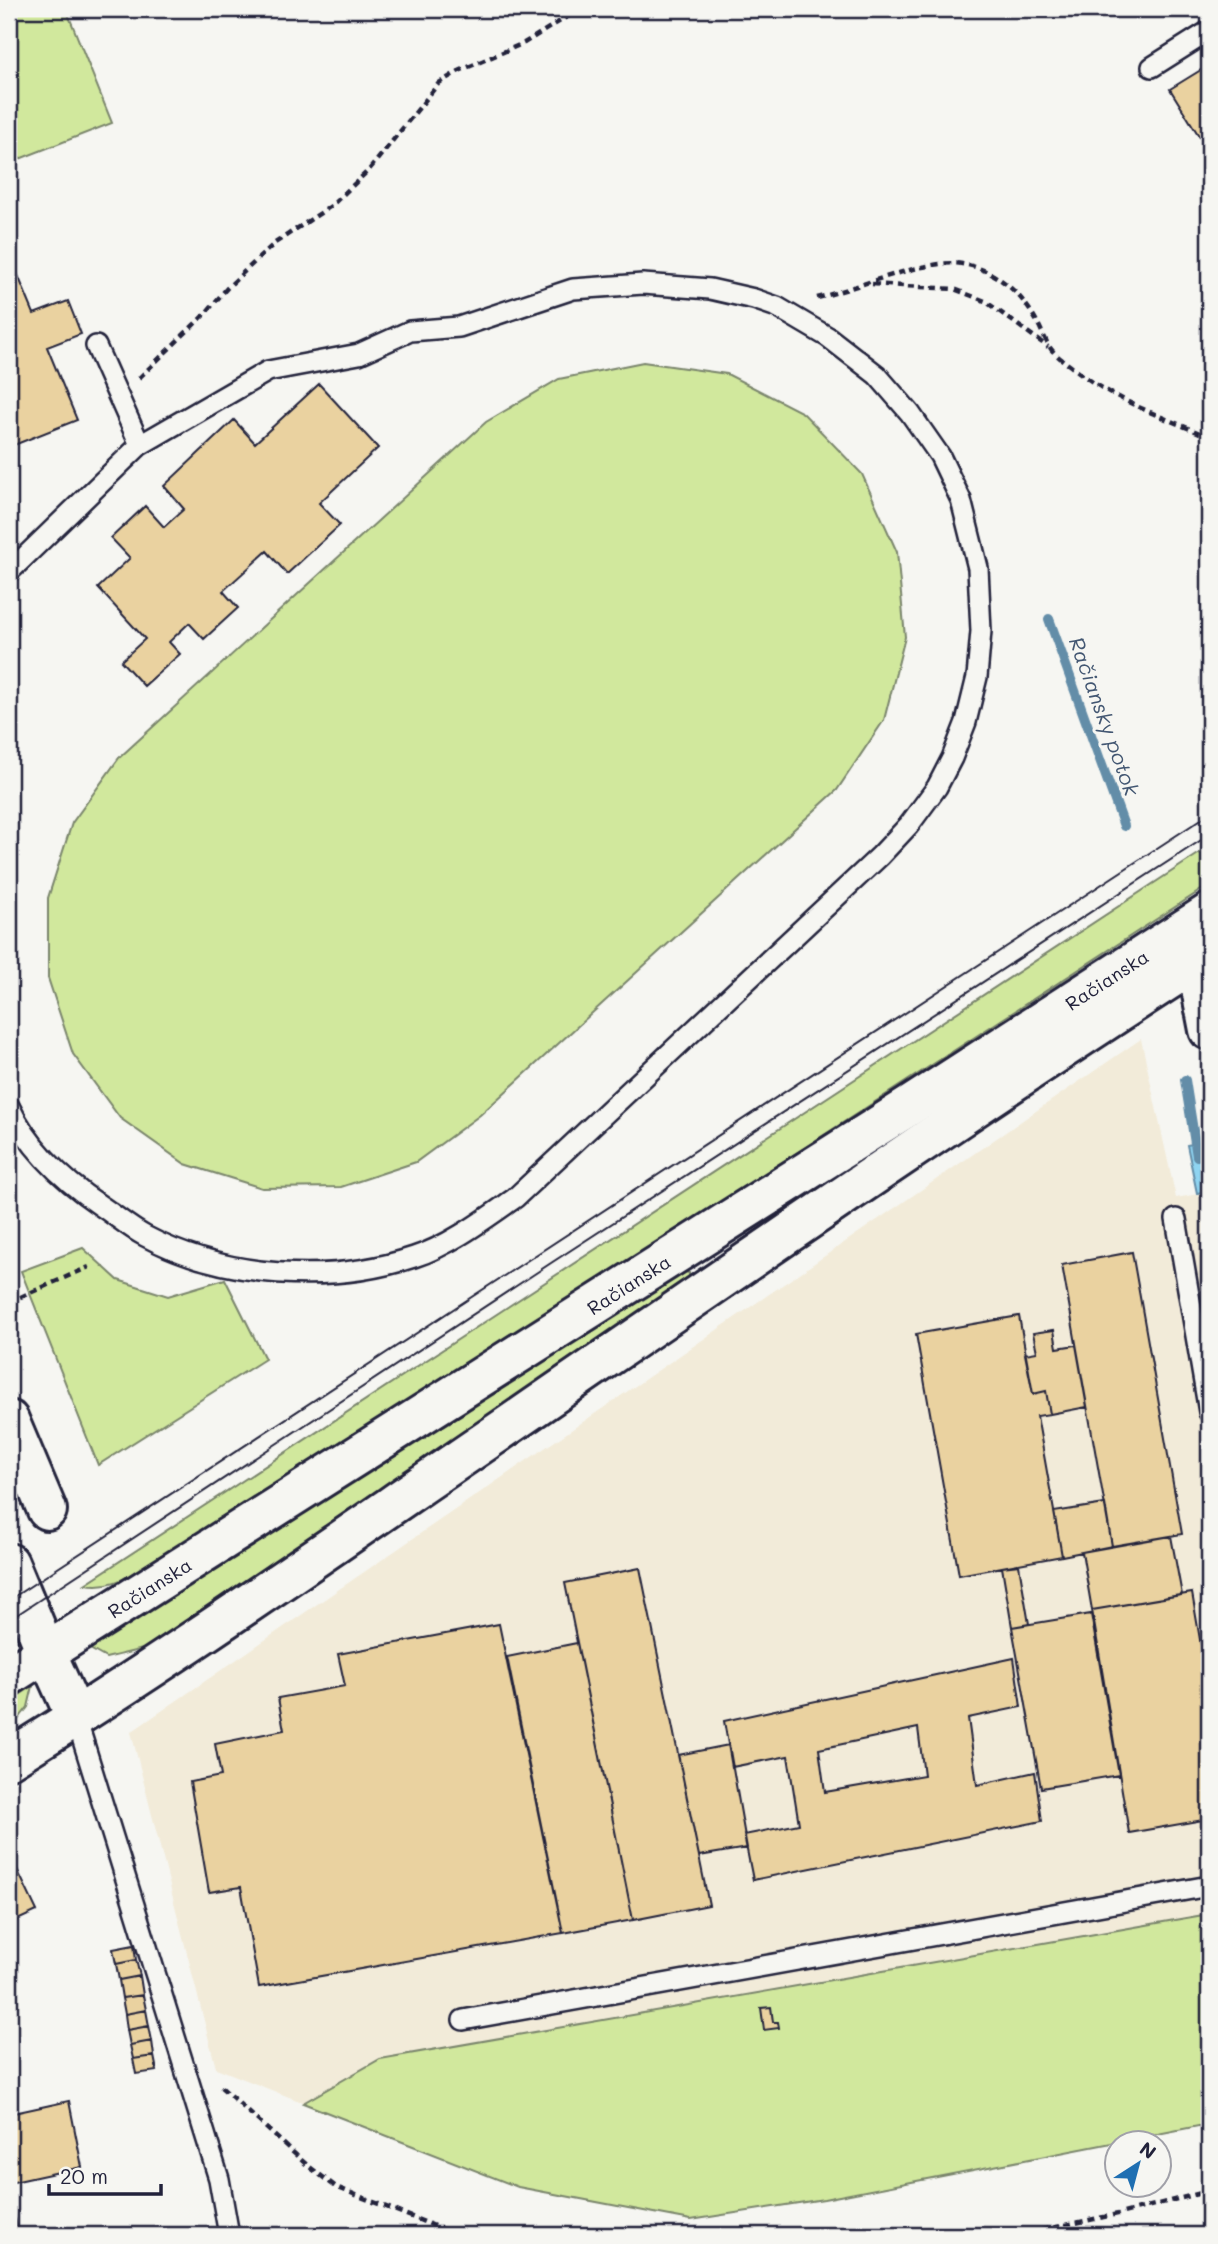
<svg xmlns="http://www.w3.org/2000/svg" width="1218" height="2244" font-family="Mali,sans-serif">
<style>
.built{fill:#f2ebd9}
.green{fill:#d1e89d;stroke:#7a856c;stroke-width:2}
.water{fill:#8fd4f1;stroke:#638da8;stroke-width:2}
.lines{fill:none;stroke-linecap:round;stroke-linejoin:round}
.stream{stroke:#638da8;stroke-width:10}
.building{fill:#ead2a0;stroke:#22223b;stroke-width:2;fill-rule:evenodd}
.lane-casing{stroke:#22223b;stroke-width:24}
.street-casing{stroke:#22223b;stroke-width:44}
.secondary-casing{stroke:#22223b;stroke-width:44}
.path{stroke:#22223b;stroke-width:4.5;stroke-dasharray:7 5;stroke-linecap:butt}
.lane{stroke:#f6f6f2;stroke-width:19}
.street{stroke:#f6f6f2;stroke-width:38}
.secondary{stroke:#f6f6f2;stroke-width:38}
.tram{stroke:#22223b;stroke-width:2}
.labels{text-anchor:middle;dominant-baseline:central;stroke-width:6;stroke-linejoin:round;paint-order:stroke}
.street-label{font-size:19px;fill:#22223b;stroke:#f6f6f2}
.water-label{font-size:21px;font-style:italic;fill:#435772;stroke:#f6f6f2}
</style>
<rect width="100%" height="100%" fill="#f6f6f2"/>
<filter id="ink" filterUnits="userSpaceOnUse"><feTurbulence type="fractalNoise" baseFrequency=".0143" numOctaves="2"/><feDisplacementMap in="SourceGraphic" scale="14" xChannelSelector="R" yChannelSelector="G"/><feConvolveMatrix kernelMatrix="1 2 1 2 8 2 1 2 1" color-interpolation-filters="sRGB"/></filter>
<g filter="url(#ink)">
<path class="built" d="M1141,1039L1176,1198L1209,1192V2123L691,2220L519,2188L216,2068L131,1732Z"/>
<path class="green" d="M9,9H66L112,123L9,163Z
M643,362L727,374L803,413L862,474L897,552L905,637L884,720L837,790L480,1115L416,1162L341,1187L262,1188L185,1164L120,1118L73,1054L48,978V898L72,823L119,758L486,422L559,379Z
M1209,847V885L744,1187L142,1569C123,1580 107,1588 85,1584Z
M83,1248L118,1280L168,1296L225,1279L265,1359L98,1465L21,1271Z
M682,1271L689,1273V1279L160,1639L143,1649L106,1658L90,1649Z
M33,1686L28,1707L9,1731V1702Z
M1209,1914V2124L824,2199L691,2220L518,2187L303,2103L380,2059Z"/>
<path class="water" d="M1202,1142L1209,1178V1191L1197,1193L1187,1145Z"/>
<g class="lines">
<path class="stream" d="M1049,619L1124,826
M1185,1080L1197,1156"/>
</g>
<path class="building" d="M1209,65V152L1170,89Z
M17,273L34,314L68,301L81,334L47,347L77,420L9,447V277Z
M319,384L378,448L319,503L340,525L287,574L267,551L223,591L238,608L204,639L189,623L169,642L180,654L144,686L121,661L145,639L98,588L130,558L111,538L145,506L164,527L184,509L164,486L234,420L255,443Z
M1132,1252L1182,1534L1112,1546L1062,1265Z
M1019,1316L1033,1394L1046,1391L1050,1414L1037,1416L1062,1556L959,1575L916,1334Z
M1054,1330L1057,1348L1076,1345L1087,1407L1050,1414L1046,1391L1033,1394L1025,1354L1037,1352L1033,1333Z
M1105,1504L1112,1546L1062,1556L1054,1512Z
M1171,1536L1182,1595L1092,1610L1082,1552Z
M1019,1565L1029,1624L1012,1627L1002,1567Z
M640,1568L709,1905L633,1920L565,1583Z
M1192,1593L1209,1692V1819L1129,1833L1092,1610Z
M1091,1614L1119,1775L1041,1788L1012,1627Z
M499,1624L563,1933L259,1987L241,1887L209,1892L190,1782L221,1776L215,1744L284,1730L278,1698L345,1686L338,1654Z
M577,1643L633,1920L563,1933L507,1657Z
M1014,1658L1021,1707L968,1718L977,1785L1035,1772L1042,1821L753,1880L744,1835L799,1824L788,1756L732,1767L724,1721ZM918,1728L924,1775L825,1792L819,1749Z
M729,1745L747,1848L699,1856L678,1755Z
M16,1867L37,1911L9,1924V1871Z
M134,1945L136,1960L116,1964L113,1949Z
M136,1960L140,1976L119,1980L116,1964Z
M140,1976L143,1995L122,1998L119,1980Z
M143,1995L146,2010L125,2014L122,1998Z
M771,2007L773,2022H778L779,2028L764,2030L761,2008Z
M146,2010L149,2026L127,2030L125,2014Z
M149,2026L152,2041L130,2045L127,2030Z
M152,2041L154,2056L133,2059L130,2045Z
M154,2056L157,2071L136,2074L133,2059Z
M69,2101L82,2167L9,2183V2114Z
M9,2191L19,2235H9Z"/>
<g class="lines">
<g class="lane-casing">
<path id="lane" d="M1152,67L1209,31
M96,346L140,445
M9,572L140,445L268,371L359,354L410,331L459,327L573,289L643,284L710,289L754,299L777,307L828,337L877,375L910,413L940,456L961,500L978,568L981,631L977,677L966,722L952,758L937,787L909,825L880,856L515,1198C485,1219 449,1246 414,1257C330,1285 224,1278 145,1236C130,1228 116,1216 101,1206C64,1181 28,1147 9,1106
M1176,1219L1209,1412
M76,1718L219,2179L229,2235
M463,2020L1209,1886"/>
</g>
<g class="street-casing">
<path id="street" d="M1196,963L1209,1030
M9,1420L47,1510
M9,1563L46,1652"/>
</g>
<g class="secondary-casing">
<g id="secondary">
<path d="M46,1652L76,1718"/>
<path id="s1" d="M9,1676L908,1107L1209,913"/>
<path d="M9,1759C147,1674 280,1582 414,1490C678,1310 940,1126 1209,954"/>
</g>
</g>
<path class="path" d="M872,284L954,289L985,301L1048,347
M817,298C854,289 928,258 962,264C995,269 1020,292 1036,320C1041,329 1045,340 1051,349C1059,359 1074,368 1084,376C1121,403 1168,419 1209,437
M139,378L205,314L227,288L248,268L275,243L331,206L369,170L439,83L459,71L524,43L580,9
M9,1302L89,1267
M221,2087L307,2165L336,2187L457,2235
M1018,2235L1123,2213L1209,2191"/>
<use href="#lane" class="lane"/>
<use href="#street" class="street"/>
<use href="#secondary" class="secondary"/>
<path class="tram" d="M9,1600L1209,814
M9,1620L551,1263L1209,835"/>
</g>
</g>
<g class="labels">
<g class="street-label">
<text stroke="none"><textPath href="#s1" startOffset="1300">Račianska</textPath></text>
<text stroke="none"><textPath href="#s1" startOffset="733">Račianska</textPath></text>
<text stroke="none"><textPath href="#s1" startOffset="166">Račianska</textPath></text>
</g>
<g class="water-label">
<text transform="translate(1105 716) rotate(70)">Račiansky potok</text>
</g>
</g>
<rect width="1218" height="2244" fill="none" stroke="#f6f6f2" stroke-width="35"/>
<rect x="18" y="18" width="1183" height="2209" fill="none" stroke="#22223b" stroke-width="2.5" filter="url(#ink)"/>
<g transform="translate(1138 2164) rotate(36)"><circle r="33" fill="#f6f6f2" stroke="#a1a1a9" stroke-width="2"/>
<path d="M0-5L12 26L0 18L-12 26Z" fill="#1f6fb2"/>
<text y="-10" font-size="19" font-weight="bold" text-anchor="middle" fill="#22223b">N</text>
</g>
<path d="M49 2184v10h112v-10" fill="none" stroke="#22223b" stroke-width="3.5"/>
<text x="60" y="2184" font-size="21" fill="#22223b" stroke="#f6f6f2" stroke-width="5" paint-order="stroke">20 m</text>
</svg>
